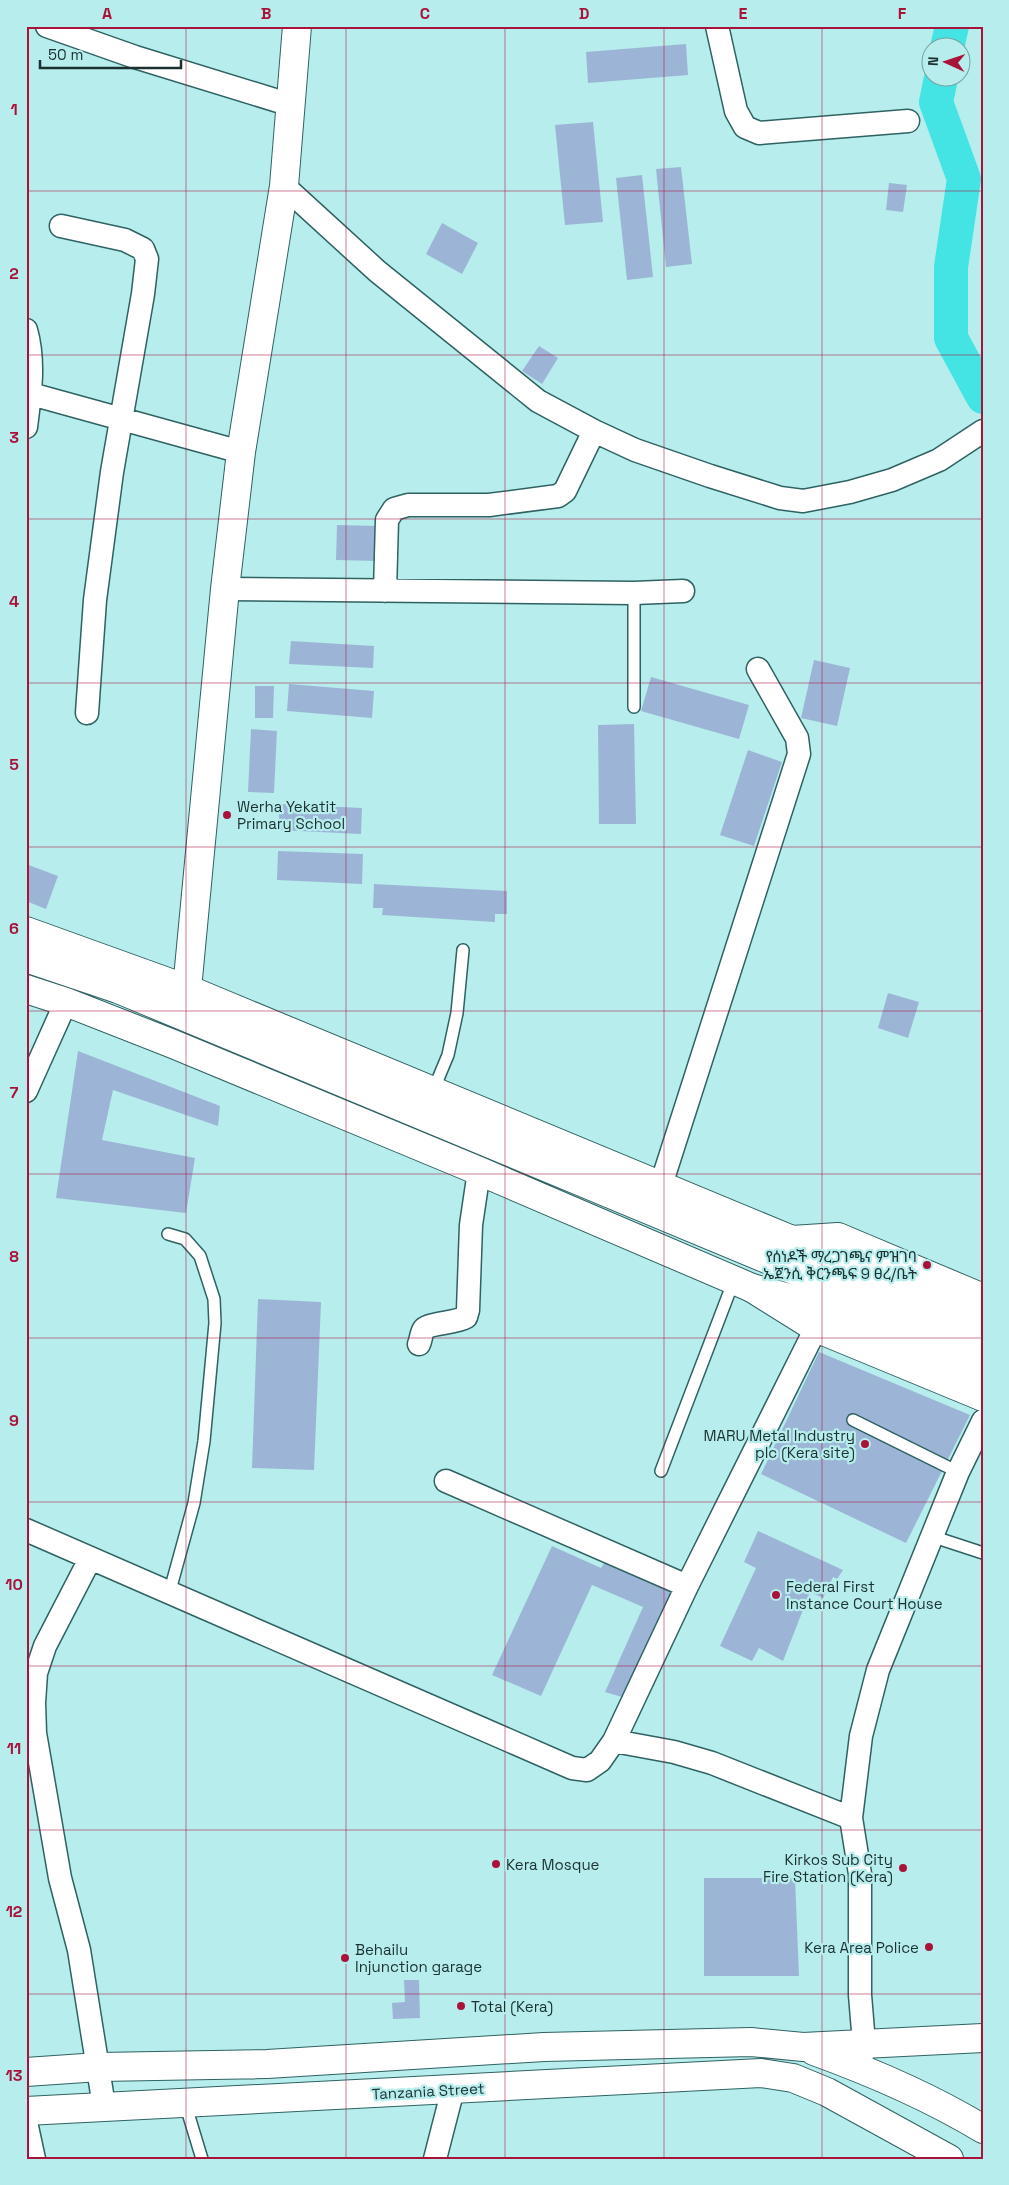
<svg xmlns="http://www.w3.org/2000/svg" width="1009" height="2185" font-family="'Space Grotesk','Noto Sans Ethiopic',sans-serif">
<style>
.lines{fill:none;stroke-linecap:round;stroke-linejoin:round}
.river{stroke:#44e4e4;stroke-width:34}
.building{fill:#9cb5d6}
.service-casing{stroke:#2f6262;stroke-width:14}
.minor-casing{stroke:#2f6262;stroke-width:25}
.tertiary-casing{stroke:#2f6262;stroke-width:30}
.secondary-casing{stroke:#2f6262;stroke-width:30}
.primary-casing{stroke:#2f6262;stroke-width:30}
.service{stroke:#fff;stroke-width:11}
.minor{stroke:#fff;stroke-width:22}
.tertiary{stroke:#fff;stroke-width:28}
.secondary{stroke:#fff;stroke-width:28}
.primary{stroke:#fff;stroke-width:28}
.grid{fill:none;stroke:#a9133a;stroke-width:1;stroke-opacity:0.55}
.poi-dot{fill:#a9133a;stroke:#b7eded;stroke-width:2}
.labels{text-anchor:middle;dominant-baseline:central;stroke-width:4.5;stroke-linejoin:round;paint-order:stroke}
.poi-label{font-size:15px;fill:#1b3130;stroke:#b7eded;text-anchor:start}
.street-label{font-size:15px;fill:#1b3130;stroke:#b7eded}
.neatline{fill:none;stroke:#a9133a;stroke-width:2}
.grid-label{font-size:16px;text-anchor:middle;font-weight:bold;fill:#a9133a}
</style>
<rect width="100%" height="100%" fill="#b7eded"/>
<g class="lines">
<path class="river" d="M947,48L952,26
M941,78L936,102L964,179L951,267V338L983,397"/>
</g>
<path class="building" d="M686,44L688,75L588,83L586,52Z
M593,122L603,222L565,225L555,125Z
M681,167L692,264L666,267L656,169Z
M642,175L653,277L627,280L616,178Z
M889,183L907,185L903,212L886,210Z
M442,223L478,243L462,274L426,254Z
M539,346L558,358L542,384L522,371Z
M337,525L378,526V561L336,560Z
M291,641L374,646L373,668L289,664Z
M814,660L850,668L837,726L801,718Z
M651,677L749,705L739,739L641,711Z
M289,684L374,691L372,718L287,711Z
M255,686H274L273,718H255Z
M634,724L636,824H599L598,725Z
M251,729L277,731L274,793L248,792Z
M748,750L782,762L754,846L720,835Z
M280,804L362,808L361,834L278,830Z
M278,851L363,854L362,884L277,880Z
M26,864L58,876L46,909L26,901Z
M374,884L507,891V914H495V922L382,915L383,908H373Z
M888,993L919,1002L908,1038L878,1028Z
M78,1051L220,1106L218,1126L113,1090L102,1140L195,1158L186,1213L56,1198Z
M258,1299L321,1302L314,1470L252,1468Z
M819,1352L970,1415L906,1543L761,1474Z
M758,1531L843,1570L837,1579L833,1577L823,1598L810,1592L783,1661L759,1648L752,1661L720,1646L756,1568L744,1562Z
M552,1546L601,1568L610,1554L676,1585L622,1697L605,1692L643,1607L592,1585L541,1696L492,1675Z
M704,1878H795L799,1976H704Z
M404,1980H419L420,2018L393,2019L392,2003L405,2002Z"/>
<g class="lines">
<g class="service-casing">
<path id="service" d="M634,593V707
M433,1091L448,1055L457,1013L463,950
M168,1234L185,1239L200,1256L214,1299L215,1323L204,1441L194,1503L169,1594
M853,1420L958,1472
M661,1471L734,1280
M931,1536L983,1553
M185,2103L202,2159"/>
</g>
<g class="minor-casing">
<path id="minor" d="M47,26L135,57L291,105
M717,26L736,111L745,127L759,133L908,121
M284,186L377,271L538,401L594,431L635,450L710,476L780,498L803,501L850,492L892,480L939,460L983,431
M61,226L125,240L143,249L147,259L143,294L112,472L95,600L87,713
M26,330C35,361 30,395 26,427
M31,394L241,452
M225,589L634,593L683,591
M385,591L387,520L394,509L408,505H489L558,496L565,491L594,431
M26,1091L66,1002
M661,1185L799,754L797,738L758,669
M419,1344C421,1340 421,1333 424,1329C430,1323 456,1323 466,1317L468,1310L471,1225L479,1171
M446,1481L687,1586
M26,1530L572,1768L587,1770L600,1761L614,1741L687,1586L816,1328
M90,1559L45,1646L36,1673L34,1703L35,1733L60,1878L79,1950L104,2106
M614,1741L674,1752L712,1763L851,1818
M861,2060L864,2043L860,1995V1874L851,1818L861,1736L878,1670L958,1472L983,1421
M26,2122L34,2159
M435,2159L453,2089"/>
</g>
<g class="tertiary-casing">
<path id="tertiary" d="M187,989L225,589L241,452L284,186L297,26"/>
</g>
<g class="secondary-casing">
<path id="secondary" d="M26,931L187,989L792,1240L838,1237L983,1298
M26,958L118,989L983,1349
M26,989L66,1002L173,1044L479,1171L752,1288L816,1328L983,1397"/>
</g>
<g class="primary-casing">
<path id="primary" d="M792,1240L983,1323
M752,1288L826,1308L983,1373
M814,2051C872,2072 930,2097 983,2129
M26,2072L99,2067L267,2064L544,2047L751,2042L803,2047L983,2038
M26,2111L761,2073L793,2078L827,2092L949,2159"/>
</g>
<use href="#service" class="service"/>
<use href="#minor" class="minor"/>
<use href="#tertiary" class="tertiary"/>
<use href="#secondary" class="secondary"/>
<use href="#primary" class="primary"/>
</g>
<path class="grid" d="M186,26V2159M346,26V2159M505,26V2159M664,26V2159M822,26V2159M26,191H983M26,355H983M26,519H983M26,683H983M26,847H983M26,1011H983M26,1174H983M26,1338H983M26,1502H983M26,1666H983M26,1830H983M26,1994H983"/>
<g class="poi-dot">
<circle cx="227" cy="815" r="5"/>
<circle cx="927" cy="1265" r="5"/>
<circle cx="865" cy="1444" r="5"/>
<circle cx="776" cy="1595" r="5"/>
<circle cx="496" cy="1864" r="5"/>
<circle cx="903" cy="1868" r="5"/>
<circle cx="929" cy="1947" r="5"/>
<circle cx="345" cy="1958" r="5"/>
<circle cx="461" cy="2006" r="5"/>
</g>
<g class="labels">
<g class="poi-label">
<text x="237" y="806">Werha Yekatit<tspan x="237" dy="17">Primary School</tspan></text>
<text x="917" y="1256" text-anchor="end">የሰነዶች ማረጋገጫና ምዝገባ<tspan x="917" dy="17">ኤጀንሲ ቅርንጫፍ 9 ፀረ/ቤት</tspan></text>
<text x="855" y="1435" text-anchor="end">MARU Metal Industry<tspan x="855" dy="17">plc (Kera site)</tspan></text>
<text x="786" y="1586">Federal First<tspan x="786" dy="17">Instance Court House</tspan></text>
<text x="893" y="1859" text-anchor="end">Kirkos Sub City<tspan x="893" dy="17">Fire Station (Kera)</tspan></text>
<text x="506" y="1864">Kera Mosque</text>
<text x="919" y="1947" text-anchor="end">Kera Area Police</text>
<text x="355" y="1949">Behailu<tspan x="355" dy="17">Injunction garage</tspan></text>
<text x="471" y="2006">Total (Kera)</text>
</g>
<g class="street-label">
<text transform="translate(428 2091) rotate(-3)">Tanzania Street</text>
</g>
</g>
<rect width="1009" height="2185" fill="none" stroke="#b7eded" stroke-width="55"/>
<g transform="translate(946 62) rotate(273)"><circle r="24" fill="#b7eded" stroke="#79a2a1"/>
<path d="M0-4L9 19L0 12L-9 19Z" fill="#a9133a"/>
<text y="-8" font-size="14" font-weight="bold" text-anchor="middle" fill="#1b3130">N</text>
</g>
<path d="M40 60v8h141v-8" fill="none" stroke="#1b3130" stroke-width="2.5"/>
<text x="48" y="60" font-size="15" fill="#1b3130" stroke="#b7eded" stroke-width="4" paint-order="stroke">50 m</text>
<rect x="28" y="28" width="954" height="2130" class="neatline"/>
<g class="grid-label">
<text x="107" y="19">A</text>
<text x="266" y="19">B</text>
<text x="425" y="19">C</text>
<text x="584" y="19">D</text>
<text x="743" y="19">E</text>
<text x="902" y="19">F</text>
<text x="14" y="115">1</text>
<text x="14" y="279">2</text>
<text x="14" y="443">3</text>
<text x="14" y="607">4</text>
<text x="14" y="770">5</text>
<text x="14" y="934">6</text>
<text x="14" y="1098">7</text>
<text x="14" y="1262">8</text>
<text x="14" y="1426">9</text>
<text x="14" y="1590">10</text>
<text x="14" y="1754">11</text>
<text x="14" y="1917">12</text>
<text x="14" y="2081">13</text>
</g>
</svg>
